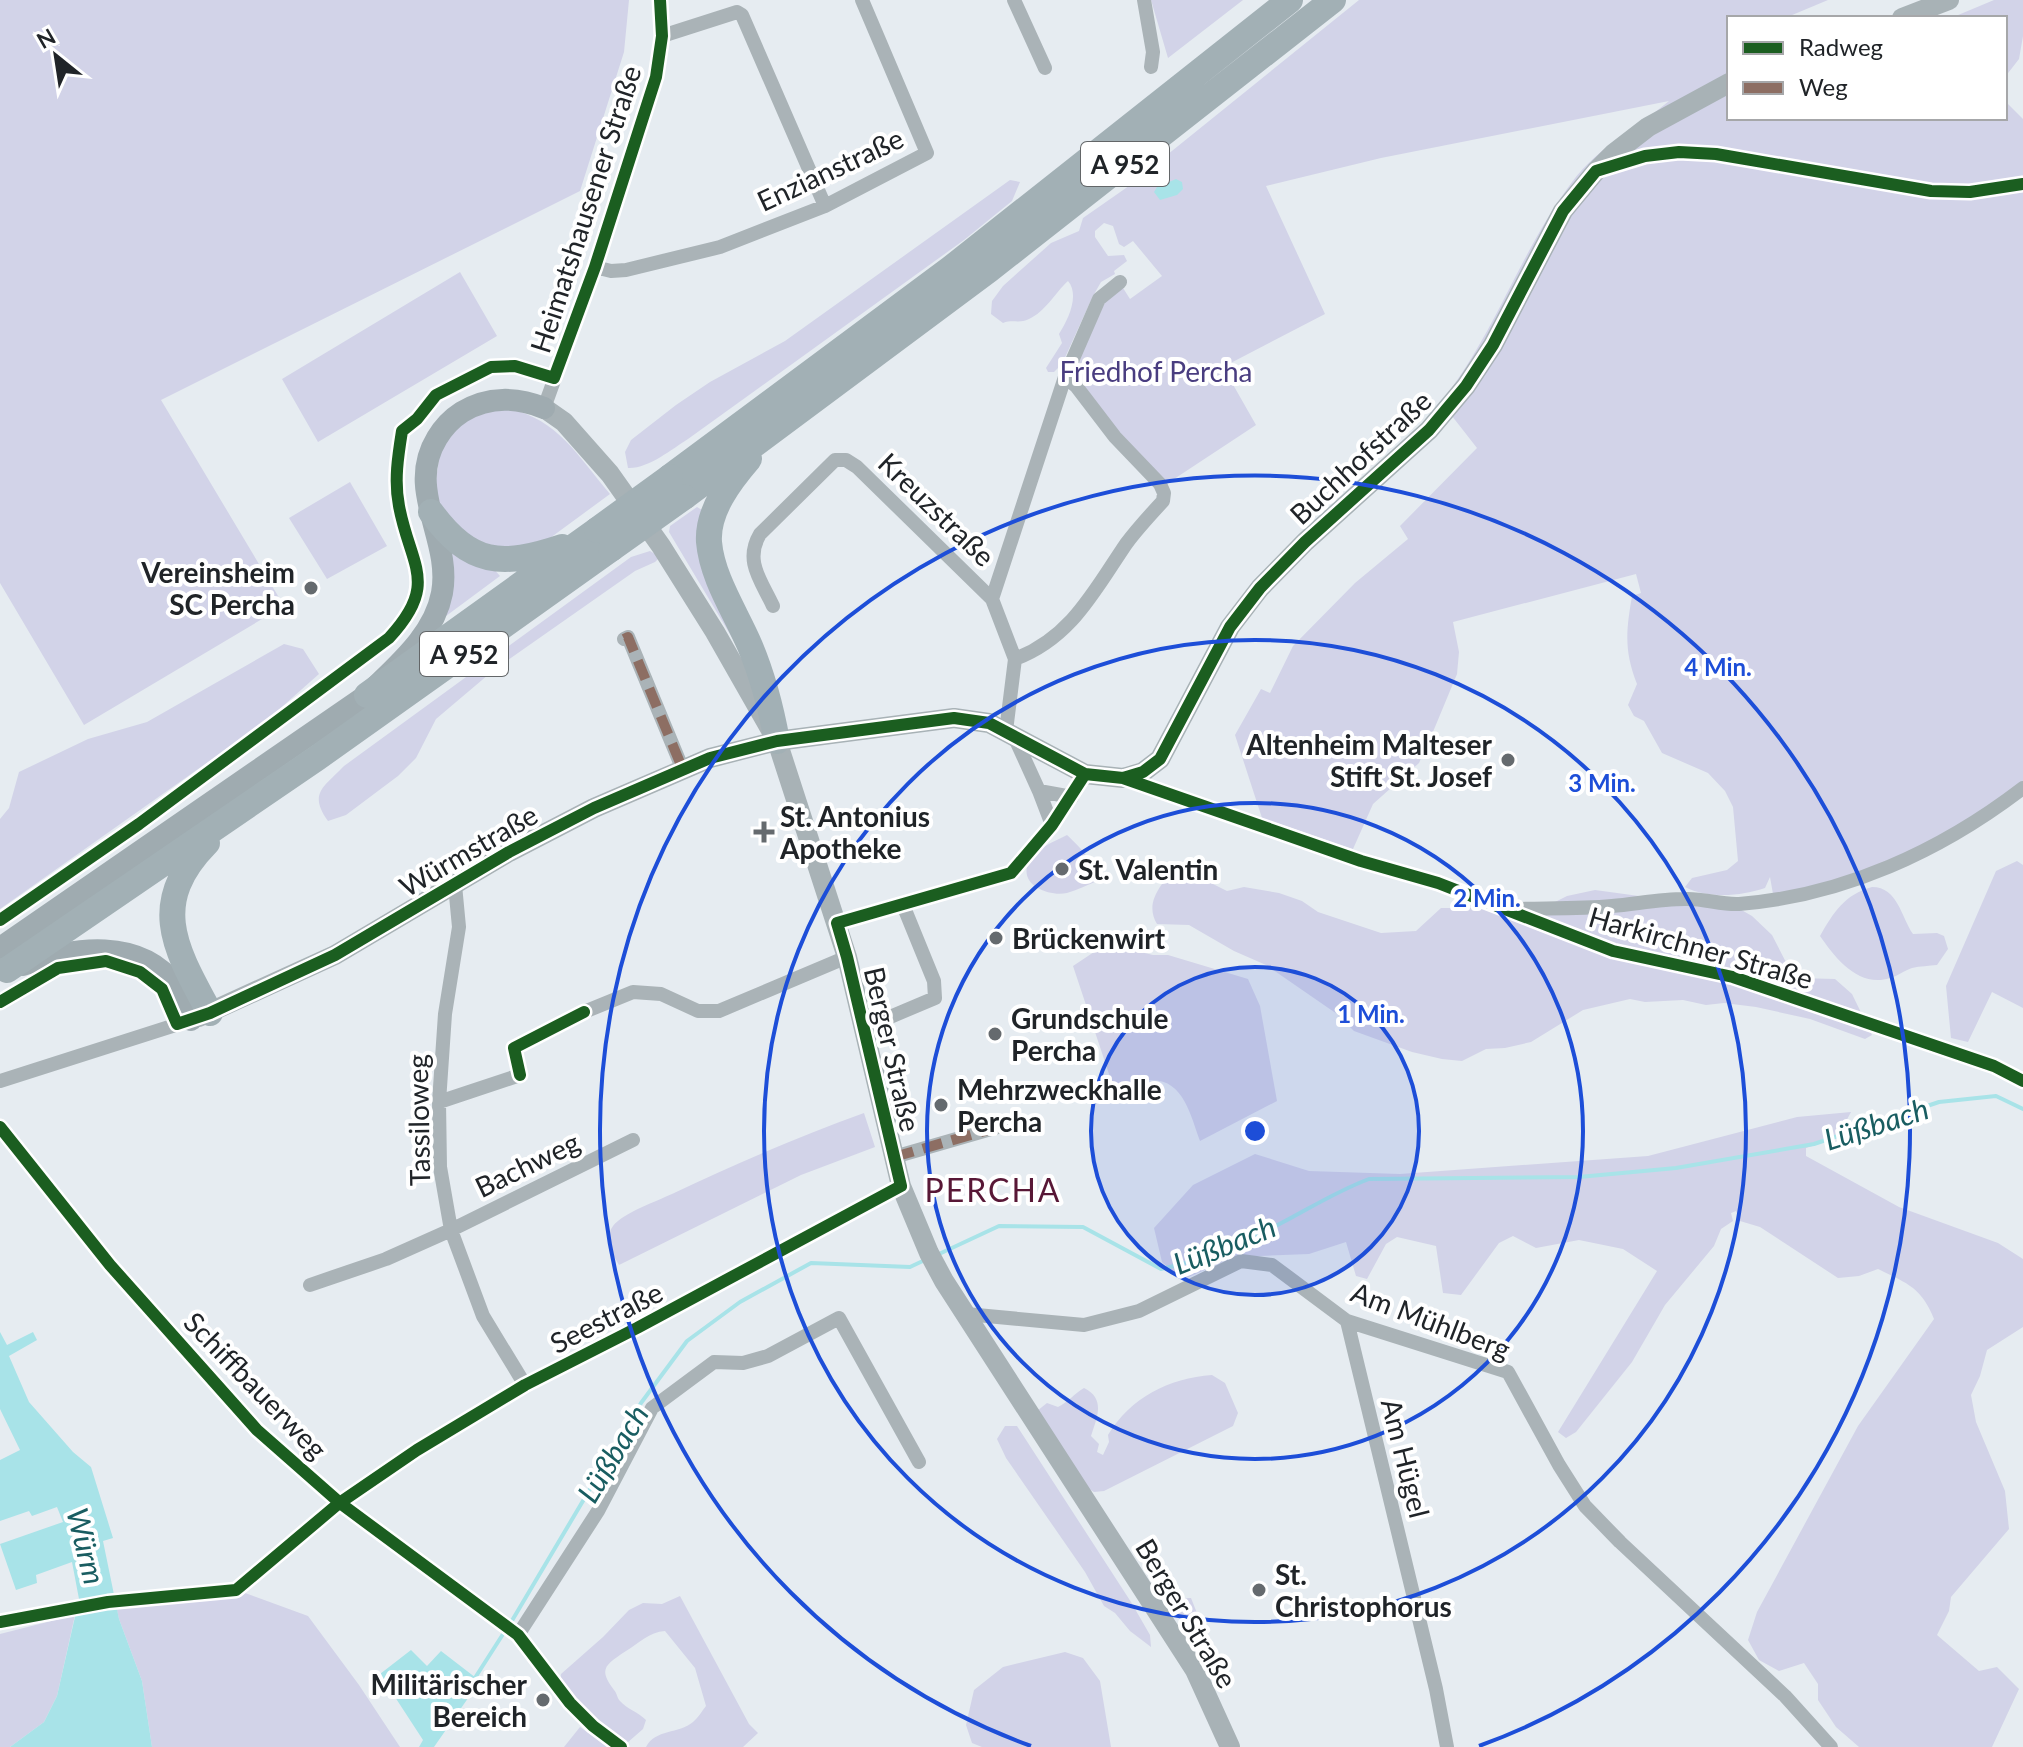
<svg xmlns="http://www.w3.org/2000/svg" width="2023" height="1747" font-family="Lato,sans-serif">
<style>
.green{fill:#d2d3e8}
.water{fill:#a8e3e8}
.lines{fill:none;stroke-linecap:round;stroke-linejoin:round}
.stream{stroke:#a8e3e8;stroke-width:4}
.minor{stroke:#aab3b7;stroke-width:14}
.secondary{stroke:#a8b2b6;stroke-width:20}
.primary{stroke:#9fabb0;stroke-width:22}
.motorway{stroke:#a2b0b5;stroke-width:26}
.motorway-bridge{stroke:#a2b0b5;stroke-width:26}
.quiet{stroke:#8d6e63;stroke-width:10;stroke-dasharray:20 10;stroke-linecap:butt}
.cycleway-casing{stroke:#fff;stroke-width:17}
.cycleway{stroke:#1b5e20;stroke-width:12}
.ring{fill:none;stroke:#1d4ed8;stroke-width:4}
.poi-dot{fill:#656a6e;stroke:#fff;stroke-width:3}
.labels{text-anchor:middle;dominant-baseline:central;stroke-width:8;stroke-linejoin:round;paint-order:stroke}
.shield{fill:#fff;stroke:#636668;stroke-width:2}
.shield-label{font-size:26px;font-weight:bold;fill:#202428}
.street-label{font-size:28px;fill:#202428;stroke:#fff}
.park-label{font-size:28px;fill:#493d80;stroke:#fff}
.poi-label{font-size:28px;font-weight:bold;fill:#202428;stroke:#fff;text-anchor:start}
.water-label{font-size:30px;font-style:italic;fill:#195d61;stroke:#fff}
.quarter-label{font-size:32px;letter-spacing:2px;fill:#581736;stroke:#fff}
.centre{fill:#1d4ed8;stroke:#fff;stroke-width:4}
.ring-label{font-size:24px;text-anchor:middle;font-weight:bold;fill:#1d4ed8;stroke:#fff;stroke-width:8;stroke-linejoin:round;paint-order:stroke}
</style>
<rect width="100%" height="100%" fill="#e6ecf1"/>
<path class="green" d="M0,0H629L624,52L580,191L161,400L284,606L84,725L0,583Z
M1151,0H1243L1168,58Z
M1359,0H1828L1785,18H1729V118H2005V18H1951L1994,0H2023V36L2019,59L2005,77V101L2023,119V784L1976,820L1860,879L1773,894L1770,877L1765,888C1742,896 1708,899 1685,887L1692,878L1727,870L1738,861L1733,807L1725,791L1708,773L1662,753L1644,721L1634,716L1628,705L1637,684C1624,651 1626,631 1632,596L1641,593L1636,574L1453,622L1459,652L1457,674L1435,727L1419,763L1373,804L1353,849L1262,818L1235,735L1261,689L1270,693L1293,646L1355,583L1408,539L1400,526L1477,448L1441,402C1496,333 1520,251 1572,182C1600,145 1636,129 1669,101L1381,158L1266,186L1325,314L1223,367L1256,425L1168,483L1118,435L1082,382L1072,374L1105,302L1123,288L1130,299L1162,276L1133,241L1124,247L1119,244L1113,226L1104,223L1095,231V237L1108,256L1124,255L1127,261L1114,271L1115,274L1101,282L1093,296L1062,364L1054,372H1048L1046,368L1062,343L1059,334C1068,320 1080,295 1068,281C1055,293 1045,312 1029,319C1019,324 1013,319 1003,323L991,314L992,301L1003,286L1051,243L1079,231L1083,218L1126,188Z
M1010,180L1020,182L1012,201L964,240L688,439C672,449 648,469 628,468L625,452L631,440L676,405L710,382L785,341Z
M460,272L497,336L318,442L282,379Z
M502,407C557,417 576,454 610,494L546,541L506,552L453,530L434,494L440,452L455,429L469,418Z
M350,482L387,546L327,579L289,518Z
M697,507L702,510L746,661L669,532L670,526Z
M442,535L491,566L500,576L442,619Z
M650,551L660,557L655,562L635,571L495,669L436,719L416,758L398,776L346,815L328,821C308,793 324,787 344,766L631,557Z
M284,644L303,649L319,674L266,721L0,909V819L9,808L19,772L88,739L147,722Z
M1067,835C1082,849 1093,860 1097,881C1087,885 1077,890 1067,893C1047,897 1016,883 1030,860C1038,847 1054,842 1067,835Z
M2017,861L2023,865V1008L1992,992L1968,1042L1951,1038L1946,986L1996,871Z
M1178,864L1187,866L1203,879L1227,891L1244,887L1279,893L1302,901L1318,912L1381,933L1416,931L1441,908H1543L1567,896L1595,890L1668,900L1731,904L1752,916L1772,935L1791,972L1798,978L1835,979L1852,994L1872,1035L1865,1039L1810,1019L1756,1007L1724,1003L1706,1005L1683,1000L1645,1002L1630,999L1583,1010L1531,1042L1505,1048L1486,1049L1462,1061L1442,1059L1412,1052L1354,1031L1337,1014L1266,965L1234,951L1189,925L1157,924C1143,901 1164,882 1178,864Z
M1872,887C1898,887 1901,917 1913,934L1937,933L1944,936L1948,949L1937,965C1929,966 1920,966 1912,968C1905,970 1898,976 1890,978C1859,988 1836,959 1820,936C1833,913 1845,894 1872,887Z
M1120,947L1153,955H1168L1248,979L1260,1006L1277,1101L1200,1141C1191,1117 1184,1080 1152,1080C1140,1080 1125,1086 1114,1089L1073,966L1097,950Z
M1851,1112L1837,1138L1806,1148V1156L1899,1207L1998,1243L2023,1259V1327L1987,1350L1980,1376L1971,1395L1976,1422L2005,1491L2009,1529L1951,1597L1949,1611L1937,1635L1979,1671L1997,1667L2019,1689L1992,1747H1859L1836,1727L1818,1700V1684L1804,1663L1779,1671L1759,1660L1748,1640L1757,1612L1858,1426L1934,1319C1922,1288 1907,1283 1878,1269L1859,1276L1838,1278L1760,1227L1740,1221L1736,1211L1731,1213L1733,1221L1721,1229L1714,1246L1665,1305L1632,1362L1576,1432L1566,1438L1558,1432L1657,1271L1623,1249L1579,1240L1536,1248L1513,1236L1499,1243L1461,1295L1443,1293L1436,1246L1397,1237L1386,1244L1367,1279L1356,1276L1346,1242L1309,1254L1234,1257L1182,1280L1162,1262L1154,1228L1193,1185L1255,1154L1309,1171L1400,1174L1648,1156L1797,1117Z
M864,1113L875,1147L801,1175L619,1265C612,1253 603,1240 613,1226C623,1213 657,1201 672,1194C735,1164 798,1137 864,1113Z
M1212,1375L1225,1383L1238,1413L1233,1426L1104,1491L1094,1492L1089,1489L1037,1411L1047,1403L1058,1407C1068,1402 1074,1394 1084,1388C1106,1399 1097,1417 1091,1436L1099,1444L1097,1452L1103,1455L1109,1442L1108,1435C1130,1398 1169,1378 1212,1375Z
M1005,1426H1017L1131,1602L1150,1635L1151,1647L1130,1631L1115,1613L1104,1606L1085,1572L1006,1458L997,1439Z
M229,1587L308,1616L359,1685L400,1747H152L142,1681L119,1619L113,1593Z
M680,1596L749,1724L758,1733L743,1747H646C655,1729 679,1734 693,1722C698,1718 702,1711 706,1706L695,1668L665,1631C649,1632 639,1643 626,1651C605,1665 598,1669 614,1690C617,1693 617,1698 620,1701C627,1709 638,1712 646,1720L643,1729L627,1743C598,1728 579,1708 560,1682L561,1674L603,1637L629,1610L643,1603L662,1604Z
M1191,1598L1216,1661L1208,1663L1167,1599Z
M75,1615L57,1696L44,1722L10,1747H0V1634Z
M1065,1652L1083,1658L1100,1681L1111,1747H982L972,1743L966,1725L974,1690L1003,1667Z
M580,1727L608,1747H564Z"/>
<path class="water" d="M1176,179L1182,182L1183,189L1177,195L1160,200L1154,192L1157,187Z
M0,1332L7,1345L33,1332L37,1340L9,1356L29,1402L73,1452L91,1467L113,1538L103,1541L119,1619L142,1681L152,1747H10L44,1722L57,1696L79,1599L72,1562L36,1575L37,1583L16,1590L0,1544L63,1522L57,1507L32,1516L29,1511L0,1521V1460L20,1450L0,1409Z
M411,1650L427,1666L441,1651L480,1681L434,1747H419L423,1740L380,1674Z"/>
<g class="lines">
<path class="stream" d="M939,1254L999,1226L1083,1227L1161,1269C1199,1261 1234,1246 1270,1229C1304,1212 1334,1192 1369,1179L1579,1177L1676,1168L1814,1144L1939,1102L1996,1096L2023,1109
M510,1624L641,1403L687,1341L740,1302L811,1263L910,1267L927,1259
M473,1681L505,1631"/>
<path class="minor" d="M1014,0L1045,68
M1144,0L1153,52L1151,67
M662,36L737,12L742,15L825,206
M595,267L611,271L626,270L720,247L825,206L927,153L862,0
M544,408L595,267L656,77L662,36L660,0
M773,606C761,580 744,561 760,534L835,460H846L857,467L992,599
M624,639L628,637L683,770
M1015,659C1071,638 1094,591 1126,544C1137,529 1150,515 1163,501L1164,493L1160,484L1115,437L1076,386L1065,377
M1006,731L1015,659L992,599L1065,377L1099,299L1120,282
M1014,736L1039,791L1072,797
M1123,778L1361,861L1438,883L1613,951L1733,977L1994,1066
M1039,791L1052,825
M1052,825L1085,774
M455,885L459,927L445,1014L439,1102L440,1167L451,1230L483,1316L525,1385
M1514,909C1547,908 1579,909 1612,906C1636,904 1660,899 1685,899C1703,898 1721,905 1739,904C1843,896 1941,851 2023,788
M837,923L1011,873
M584,1012L633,992L661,994L698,1011H719L847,957
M864,1028L935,998L934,981L903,905
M0,1081L191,1020
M439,1102L520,1075
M0,1127L110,1265L257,1430L340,1503L518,1635L598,1511L652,1408L714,1362L743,1363L768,1356L839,1318L919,1462
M894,1157L1019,1121
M310,1285L386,1259L451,1230L633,1140
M966,1314L1084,1325L1139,1311L1241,1261L1272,1265L1347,1321L1508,1372L1559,1465L1585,1506L1620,1542L1785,1696L1831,1747
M1347,1321L1436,1689L1447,1747
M340,1503L417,1450L525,1385L637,1328L901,1186
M0,1622L77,1607"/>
<path class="secondary" d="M1902,18L1949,0
M544,408L564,422L610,474L661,546L715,632L777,741L847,957L901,1186L929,1253L944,1281L1195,1670L1230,1747
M199,1017L335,955L509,852L594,808L710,758L777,741L954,718L989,723L1085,774L1123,778L1143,772L1160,759L1230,627L1260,588L1305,542L1429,430L1466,386L1493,345L1563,211L1596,171L1613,154L1648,127L1729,83"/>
<path class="primary" d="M0,948L367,695C396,666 434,636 442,593C452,539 405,490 437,438C443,428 451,419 462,412C488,396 517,397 544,408
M23,965C73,947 140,937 176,986C183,995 187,1009 191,1020"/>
<path class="motorway" d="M749,459C730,481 707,511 709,542C712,578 736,613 750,646C763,677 771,708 777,741
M670,477L950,269L1290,0
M684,497L990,269L1333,0
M431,512C470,566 502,567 562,547
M367,695L597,530
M207,843C147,904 176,950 210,1013
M7,970L317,758L611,549"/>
<path class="motorway-bridge" d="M597,530L670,477
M611,549L684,497"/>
<path class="quiet" d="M624,639L628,637L683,770
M894,1157L1019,1121"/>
<g class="cycleway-casing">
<path id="cycleway" d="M1123,778L1361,861L1438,883L1613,951L1733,977L1994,1066L2023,1081
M0,920L139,824L389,638C440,583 410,566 399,506C394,481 398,456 402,431L417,419L436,395L491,367L515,366L554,378L595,267L656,77L662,36L660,0
M0,1002L58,968L106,961L140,972L162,989L177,1024L210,1013L335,955L509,852L594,808L710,758L777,741L954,718L989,723L1085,774L1123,778L1143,772L1160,759L1230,627L1260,588L1305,542L1429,430L1466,386L1493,345L1563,211L1596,171L1645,156L1679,152L1716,154L1931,191L1970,192L2023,184
M520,1075L514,1048L584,1012
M0,1127L110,1265L257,1430L340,1503L518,1635L570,1703L593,1726L621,1747
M0,1622L108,1602L236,1590L338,1504L417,1450L525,1385L637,1328L901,1186L847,957L837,923L1011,873L1052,825L1085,774"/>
</g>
<use href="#cycleway" class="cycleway"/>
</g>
<circle cx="1255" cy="1131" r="164" fill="#1d4ed8" fill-opacity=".12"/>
<g class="ring">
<circle cx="1255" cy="1131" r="164"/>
<circle cx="1255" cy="1131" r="328"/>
<circle cx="1255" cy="1131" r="491"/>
<path d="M1031 1746A655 655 0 1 1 1479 1746"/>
</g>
<g class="poi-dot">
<circle cx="311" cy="588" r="8"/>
<circle cx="1508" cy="760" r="8"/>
<path d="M760 820h8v8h8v8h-8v8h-8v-8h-8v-8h8z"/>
<circle cx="1062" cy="869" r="8"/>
<circle cx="996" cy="938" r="8"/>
<circle cx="995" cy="1034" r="8"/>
<circle cx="941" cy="1105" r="8"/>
<circle cx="1259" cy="1590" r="8"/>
<circle cx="543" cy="1700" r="8"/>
</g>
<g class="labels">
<g class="shield">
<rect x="1081" y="142" width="88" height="44" rx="6"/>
<rect x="420" y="632" width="88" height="44" rx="6"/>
</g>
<g class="shield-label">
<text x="1125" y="164">A 952</text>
<text x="464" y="654">A 952</text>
</g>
<g class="street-label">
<text transform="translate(830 169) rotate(-25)">Enzianstraße</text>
<text transform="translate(585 209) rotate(-72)">Heimatshausener Straße</text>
<text transform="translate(1360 457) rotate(-43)">Buchhofstraße</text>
<text transform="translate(937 509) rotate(44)">Kreuzstraße</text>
<text transform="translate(468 850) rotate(-30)">Würmstraße</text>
<text transform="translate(1701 947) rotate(16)">Harkirchner Straße</text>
<text transform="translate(893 1049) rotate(77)">Berger Straße</text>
<text transform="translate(418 1120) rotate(-91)">Tassiloweg</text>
<text transform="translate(527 1164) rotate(-26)">Bachweg</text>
<text transform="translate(606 1317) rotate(-27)">Seestraße</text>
<text transform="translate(1431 1320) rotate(21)">Am Mühlberg</text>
<text transform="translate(256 1385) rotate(46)">Schiffbauerweg</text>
<text transform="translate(1406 1458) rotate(76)">Am Hügel</text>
<text transform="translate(1187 1613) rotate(59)">Berger Straße</text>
</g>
<g class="park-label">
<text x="1156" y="371">Friedhof Percha</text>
</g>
<g class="poi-label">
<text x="295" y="572" text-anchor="end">Vereinsheim<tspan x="295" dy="32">SC Percha</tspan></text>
<text x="1492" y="744" text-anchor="end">Altenheim Malteser<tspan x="1492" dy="32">Stift St. Josef</tspan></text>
<text x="780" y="816">St. Antonius<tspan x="780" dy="32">Apotheke</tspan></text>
<text x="1078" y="869">St. Valentin</text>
<text x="1012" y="938">Brückenwirt</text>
<text x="1011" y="1018">Grundschule<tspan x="1011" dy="32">Percha</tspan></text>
<text x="957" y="1089">Mehrzweckhalle<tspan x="957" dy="32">Percha</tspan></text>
<text x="1275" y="1574">St.<tspan x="1275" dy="32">Christophorus</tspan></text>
<text x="527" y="1684" text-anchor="end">Militärischer<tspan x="527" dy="32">Bereich</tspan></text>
</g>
<g class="water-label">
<text transform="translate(1876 1123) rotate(-18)">Lüßbach</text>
<text transform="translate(1224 1244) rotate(-22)">Lüßbach</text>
<text transform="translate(612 1453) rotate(-59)">Lüßbach</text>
<text transform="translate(87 1546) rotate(76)">Würm</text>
</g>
<g class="quarter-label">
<text x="993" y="1189">PERCHA</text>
</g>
</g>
<circle cx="1255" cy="1131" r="12" class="centre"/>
<g class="ring-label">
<text x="1718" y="676">4 Min.</text>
<text x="1602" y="792">3 Min.</text>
<text x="1487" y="907">2 Min.</text>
<text x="1371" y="1023">1 Min.</text>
</g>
<rect x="1727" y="16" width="280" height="104" fill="#ffffff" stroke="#a6a7a9" stroke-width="2"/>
<rect x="1743" y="42" width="40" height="12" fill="#1b5e20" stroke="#a6a7a9" stroke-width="2"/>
<text x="1799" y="56" font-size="24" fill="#202428">Radweg</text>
<rect x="1743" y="82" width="40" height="12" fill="#8d6e63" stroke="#a6a7a9" stroke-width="2"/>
<text x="1799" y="96" font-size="24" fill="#202428">Weg</text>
<g transform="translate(56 56) rotate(330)" stroke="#ffffff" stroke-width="6" paint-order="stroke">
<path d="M0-6L14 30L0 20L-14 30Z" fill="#202428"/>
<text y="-12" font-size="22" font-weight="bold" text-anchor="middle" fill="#202428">N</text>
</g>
</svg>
